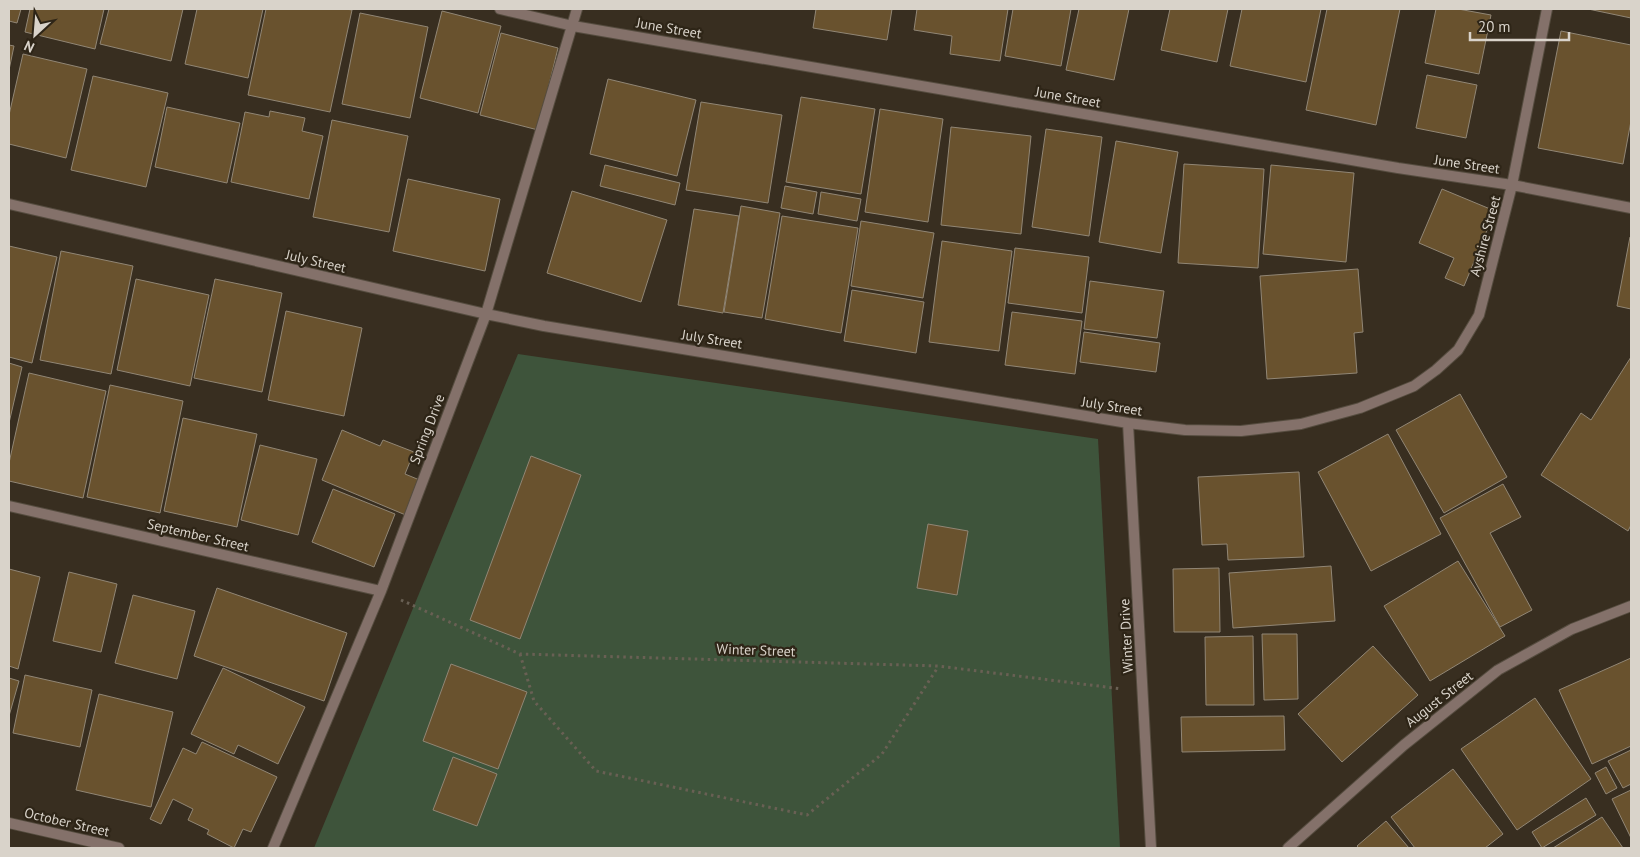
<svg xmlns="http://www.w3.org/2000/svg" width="1640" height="857" font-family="'PT Sans',sans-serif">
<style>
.green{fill:#3e543b}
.building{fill:#69522e;stroke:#918675}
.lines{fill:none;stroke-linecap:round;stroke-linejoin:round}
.street-casing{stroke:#554c3f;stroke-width:12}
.path{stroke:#696054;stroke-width:3;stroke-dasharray:2.5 4;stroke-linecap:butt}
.street{stroke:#84716a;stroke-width:10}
.labels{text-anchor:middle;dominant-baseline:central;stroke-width:4.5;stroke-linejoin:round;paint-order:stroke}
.street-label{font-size:14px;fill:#d9d3ca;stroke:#2e2517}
</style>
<rect width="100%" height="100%" fill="#382e20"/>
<path class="green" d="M518,354L1098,439L1120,848H314Z"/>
<path class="building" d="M9,9H21L17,23L9,21Z
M30,9H104L95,49L25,32Z
M109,9H183L171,61L100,44Z
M197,9H263L248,78L185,64Z
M266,9H346L352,10L330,112L248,95Z
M816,9H892L887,40L813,28Z
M917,9H1008L1000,61L950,54L952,36L914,30Z
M1013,9H1071L1061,66L1005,56Z
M1079,9H1129L1114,80L1066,70Z
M1170,9H1228L1217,62L1161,50Z
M1242,9H1321L1306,82L1230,66Z
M1327,9H1400L1376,125L1306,110Z
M1436,9H1458L1491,15L1479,74L1425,63Z
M1588,9H1631V18Z
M442,11L501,26L478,113L420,98Z
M360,13L428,27L410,118L342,104Z
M1561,31L1631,45V121L1623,164L1538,148Z
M501,33L558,48L538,130L480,115Z
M9,45L14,46L9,70Z
M23,54L87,69L66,158L9,144V115Z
M1427,75L1477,85L1466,138L1416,128Z
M93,76L168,93L146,187L71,170Z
M608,79L696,100L677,176L590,154Z
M801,97L875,109L861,194L786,182Z
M701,102L782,115L768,203L686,190Z
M167,107L240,123L227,183L155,167Z
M880,109L943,119L928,222L865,212Z
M270,111L305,118L302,131L323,136L309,199L231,182L245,112L269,117Z
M332,120L408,136L389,232L313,217Z
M951,127L1031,136L1021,234L941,225Z
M1046,129L1102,137L1089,236L1032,227Z
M1116,141L1178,152L1161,253L1099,242Z
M1184,164L1264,169L1258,268L1178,263Z
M605,165L680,183L675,205L600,186Z
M1271,165L1354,173L1346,262L1263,254Z
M408,179L500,199L485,271L393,251Z
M785,186L817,192L813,214L781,208Z
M1442,189L1495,211L1464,286L1445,278L1454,258L1419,243Z
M572,191L667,220L641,302L547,273Z
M821,192L861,199L857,221L818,214Z
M741,206L780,213L762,318L724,312Z
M694,209L739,216L723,313L678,305Z
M782,216L858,228L841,333L765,319Z
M861,221L934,233L923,298L851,286Z
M1630,237H1631V309L1617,306Z
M942,241L1012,251L999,351L929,342Z
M9,246L57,257L32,363L9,357Z
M1015,248L1089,257L1082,313L1008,303Z
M61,251L133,266L111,374L40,360Z
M1358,269L1363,332L1354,333L1357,373L1267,379L1260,276Z
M136,279L209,295L190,386L117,370Z
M215,279L282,293L262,392L194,378Z
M1090,281L1164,291L1157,338L1084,329Z
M852,290L924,302L916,353L844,341Z
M286,311L362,328L344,416L268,400Z
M1012,312L1082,321L1075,374L1005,365Z
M1084,332L1160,343L1156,372L1080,362Z
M1631,357V525L1628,531L1541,475L1581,413L1591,420Z
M9,363L22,367L9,423Z
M29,373L106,391L83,498L9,481V463Z
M110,385L183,401L160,513L87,497Z
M1460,394L1507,477L1444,513L1396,430Z
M183,418L257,434L237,527L164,511Z
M342,430L380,446L383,440L414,452L405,474L422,481L408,516L322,480Z
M1388,434L1441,534L1371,571L1318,472Z
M260,445L317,459L298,535L241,520Z
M531,456L581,475L520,639L470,620Z
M1299,472L1304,557L1228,560L1227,544L1202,545L1198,477Z
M1503,484L1521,517L1490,533L1532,610L1500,627L1440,518Z
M333,489L395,514L374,567L312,542Z
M928,524L968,531L957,595L917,588Z
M1458,561L1505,636L1430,681L1384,606Z
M1331,566L1335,621L1233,628L1229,573Z
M1219,568L1220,632H1174L1173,569Z
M9,569L40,577L18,669L9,666Z
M69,572L117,584L101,652L53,641Z
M217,588L347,633L324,701L194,656Z
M133,595L195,611L177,679L115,663Z
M1262,634H1297L1298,699L1264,700Z
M1253,636L1254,705H1206L1205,637Z
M1373,646L1418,695L1342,762L1298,714Z
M1631,658V746L1592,764L1559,690Z
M451,664L527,692L498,769L423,741Z
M223,668L305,707L278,764L238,745L234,754L191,734Z
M25,675L92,690L80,747L13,733Z
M9,678L19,681L9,716Z
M99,694L173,712L151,807L76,790Z
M1535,698L1591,779L1517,830L1461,749Z
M1284,716L1285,750L1182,752L1181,717Z
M202,742L277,777L251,832L243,829L234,848L207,834L209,830L188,820L193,809L173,799L161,824L150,819L183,748L196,754Z
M1631,750V784L1623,788L1608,761Z
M453,757L497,774L477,826L433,810Z
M1606,767L1617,788L1606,794L1595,773Z
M1453,769L1503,834L1485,848H1415L1391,817Z
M1631,790V838L1612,799Z
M1586,798L1596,815L1542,848L1532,832Z
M1602,817L1623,848H1553Z
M1386,821L1409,848H1359L1357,846Z"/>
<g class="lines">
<g class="street-casing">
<path id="street" d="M500,9L573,26L1398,168L1512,185L1631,208
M9,204L486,314L544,326L1128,423L1185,430L1241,431L1301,424L1360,408L1414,386L1436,370L1458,350L1479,315L1512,185L1547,9
M1128,423L1151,848
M9,506L381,591
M9,823L119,848
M273,848L381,591L486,314L577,9
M1288,848L1404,745L1498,670L1572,629L1631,606"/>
</g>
<path class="path" d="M401,600L520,654L938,666L1122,689
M520,654L534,701L596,771L807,815L882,754L938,667"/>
<use href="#street" class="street"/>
</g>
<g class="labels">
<g class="street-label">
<text transform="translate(669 28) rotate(10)">June Street</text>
<text transform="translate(1068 97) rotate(10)">June Street</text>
<text transform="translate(1467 164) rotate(8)">June Street</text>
<text transform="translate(1485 236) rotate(-75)">Ayshire Street</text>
<text transform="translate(316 261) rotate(13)">July Street</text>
<text transform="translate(712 339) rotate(9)">July Street</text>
<text transform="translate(1112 406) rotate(9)">July Street</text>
<text transform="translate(427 429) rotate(-69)">Spring Drive</text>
<text transform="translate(198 535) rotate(13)">September Street</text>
<text transform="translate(1126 636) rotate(-93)">Winter Drive</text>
<text transform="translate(756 650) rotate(2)">Winter Street</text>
<text transform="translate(1439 699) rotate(-38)">August Street</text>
<text transform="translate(67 822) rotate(13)">October Street</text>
</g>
</g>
<rect width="1640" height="857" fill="none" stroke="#d9d3ca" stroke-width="20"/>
<g transform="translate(35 35) rotate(206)" stroke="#2e2517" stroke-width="4" paint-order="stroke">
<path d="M0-4L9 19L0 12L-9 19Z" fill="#d9d3ca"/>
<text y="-8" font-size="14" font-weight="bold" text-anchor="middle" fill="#d9d3ca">N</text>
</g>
<path d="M1470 32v8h99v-8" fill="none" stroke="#d9d3ca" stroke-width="2.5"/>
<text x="1478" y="32" font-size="15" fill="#d9d3ca" stroke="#2e2517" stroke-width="4" paint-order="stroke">20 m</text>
</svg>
